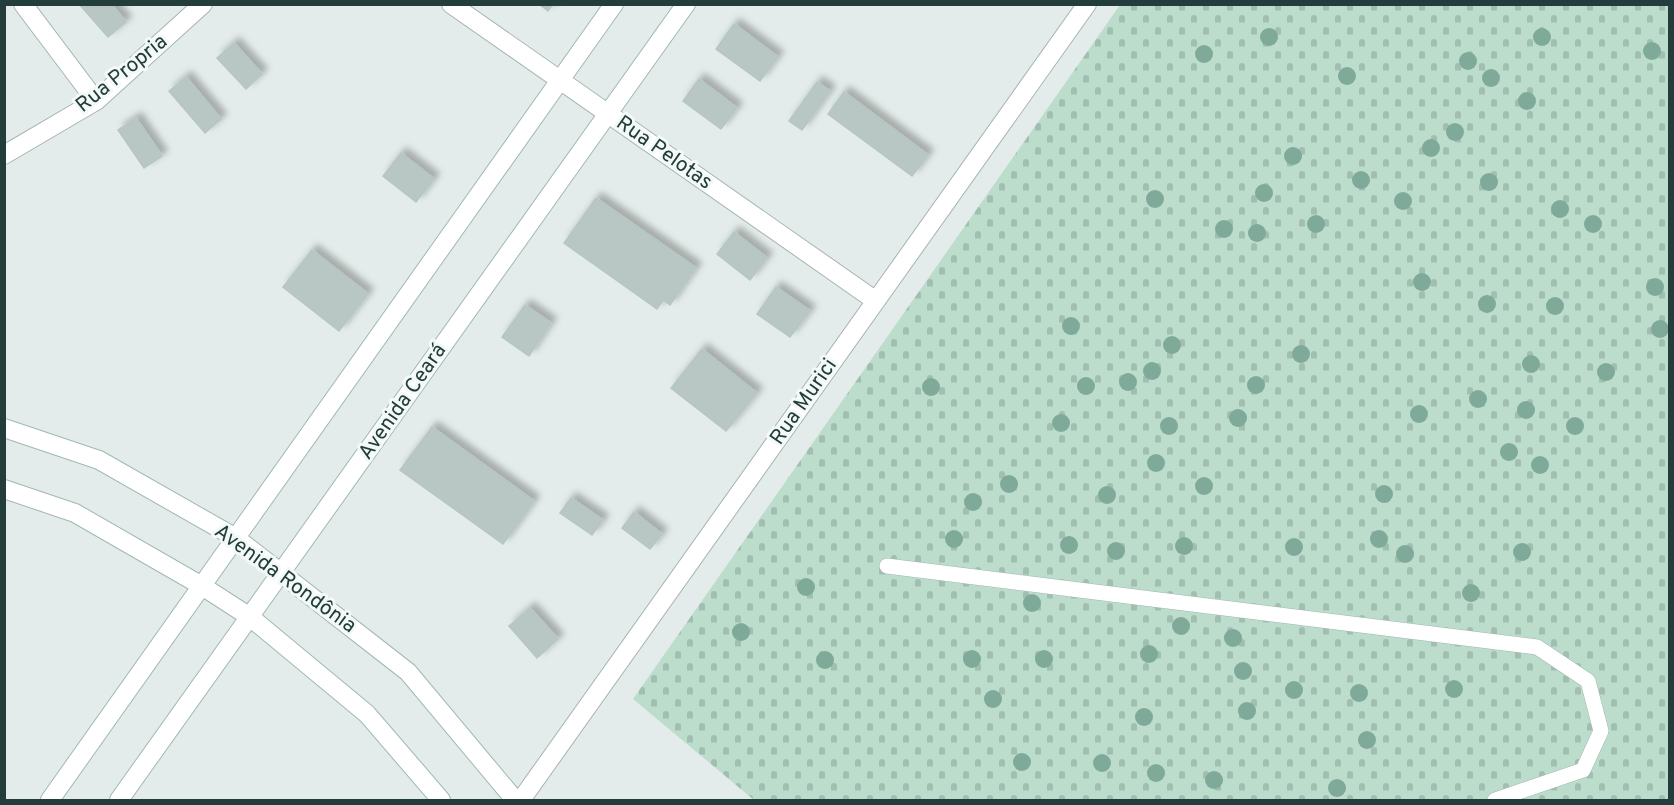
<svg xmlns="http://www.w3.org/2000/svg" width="1674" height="805" font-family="Overpass,sans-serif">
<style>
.cemetery{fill:url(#cemetery-stones)}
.building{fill:#b8c7c4;stroke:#b5c6c3;stroke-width:1.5;filter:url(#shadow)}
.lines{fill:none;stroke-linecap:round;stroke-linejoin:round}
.lane-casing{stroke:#a6b4b2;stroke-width:16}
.street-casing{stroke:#a6b4b2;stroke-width:20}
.secondary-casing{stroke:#a1b8b5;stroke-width:20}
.lane{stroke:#fff;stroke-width:15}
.street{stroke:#fff;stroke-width:18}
.secondary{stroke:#fff;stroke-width:18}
.tree{fill:#7faa9a}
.labels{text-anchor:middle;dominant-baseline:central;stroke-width:6;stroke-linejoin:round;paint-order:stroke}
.street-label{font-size:21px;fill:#233d3c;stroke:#f3f9f7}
</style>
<defs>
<pattern id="cemetery-stones" width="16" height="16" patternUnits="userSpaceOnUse" patternTransform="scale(1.5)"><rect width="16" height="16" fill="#bcddcc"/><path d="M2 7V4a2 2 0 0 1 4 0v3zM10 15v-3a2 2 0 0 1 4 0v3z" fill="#a1bfb0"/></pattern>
<filter id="shadow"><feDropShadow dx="5.5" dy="-5.5" stdDeviation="3" flood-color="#0004"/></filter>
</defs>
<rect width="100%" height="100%" fill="#e3ecea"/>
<path class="cemetery" d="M1120,5H1669V800H754L633,699Z"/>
<path class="building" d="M79,4H111L126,22L108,37Z
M539,4H553L548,11Z
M734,24L778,57L760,81L716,49Z
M234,43L262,74L246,89L217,58Z
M186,77L221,119L205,133L169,91Z
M699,79L737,108L721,129L683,101Z
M817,82L830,91L802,130L789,121Z
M844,92L928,155L912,176L828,114Z
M136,118L162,156L144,168L118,130Z
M401,153L434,179L416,202L383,176Z
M596,198L696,268L670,305L663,300L657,309L564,243Z
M734,232L767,258L750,280L717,254Z
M312,250L368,294L339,331L283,287Z
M776,287L810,311L790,337L757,314Z
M525,305L551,323L529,356L502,337Z
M702,349L757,393L726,431L671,388Z
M432,427L534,501L503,544L400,470Z
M571,498L603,520L592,535L560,513Z
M634,512L662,534L650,549L622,528Z
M530,608L558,639L537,658L509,626Z"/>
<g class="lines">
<g class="lane-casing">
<path id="lane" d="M887,566L1537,647L1588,681L1601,731L1583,770L1495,800"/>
</g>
<g class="street-casing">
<path id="street" d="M23,4L96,101
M451,4L876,301
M4,155L96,101L203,4
M521,800L1087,4"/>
</g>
<g class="secondary-casing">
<path id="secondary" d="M4,428L99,460L236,538L408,672L515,800
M4,489L75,513L202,586L250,617L367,714L441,800
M50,800L614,4
M119,800L686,4"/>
</g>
<use href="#lane" class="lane"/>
<use href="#street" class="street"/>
<use href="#secondary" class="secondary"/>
</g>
<g class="tree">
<circle cx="1269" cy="37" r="9"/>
<circle cx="1542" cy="37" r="9"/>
<circle cx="1652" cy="51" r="9"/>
<circle cx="1204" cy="54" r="9"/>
<circle cx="1468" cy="61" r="9"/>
<circle cx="1347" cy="76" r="9"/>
<circle cx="1491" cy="78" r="9"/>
<circle cx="1527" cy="101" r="9"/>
<circle cx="1455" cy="132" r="9"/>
<circle cx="1431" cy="148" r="9"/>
<circle cx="1293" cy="156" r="9"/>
<circle cx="1361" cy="180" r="9"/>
<circle cx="1489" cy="182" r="9"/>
<circle cx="1264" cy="193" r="9"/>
<circle cx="1155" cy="199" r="9"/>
<circle cx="1403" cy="201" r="9"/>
<circle cx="1560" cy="209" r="9"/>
<circle cx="1316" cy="224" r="9"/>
<circle cx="1593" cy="224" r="9"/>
<circle cx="1224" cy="229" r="9"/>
<circle cx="1257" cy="233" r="9"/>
<circle cx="1422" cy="282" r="9"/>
<circle cx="1655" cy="287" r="9"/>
<circle cx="1487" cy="304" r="9"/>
<circle cx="1555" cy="306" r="9"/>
<circle cx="1071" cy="326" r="9"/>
<circle cx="1660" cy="329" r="9"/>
<circle cx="1172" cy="345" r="9"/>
<circle cx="1301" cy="354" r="9"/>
<circle cx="1531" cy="364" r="9"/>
<circle cx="1152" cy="371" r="9"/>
<circle cx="1606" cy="372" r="9"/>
<circle cx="1128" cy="382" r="9"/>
<circle cx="1256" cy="385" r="9"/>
<circle cx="1086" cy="386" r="9"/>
<circle cx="931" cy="387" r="9"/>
<circle cx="1478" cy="399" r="9"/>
<circle cx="1526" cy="410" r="9"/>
<circle cx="1419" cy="414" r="9"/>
<circle cx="1238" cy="418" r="9"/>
<circle cx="1061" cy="423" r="9"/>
<circle cx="1169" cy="426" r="9"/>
<circle cx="1575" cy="426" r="9"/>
<circle cx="1509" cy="452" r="9"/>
<circle cx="1156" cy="463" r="9"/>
<circle cx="1540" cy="465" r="9"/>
<circle cx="1009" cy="484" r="9"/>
<circle cx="1204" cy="486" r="9"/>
<circle cx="1384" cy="494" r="9"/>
<circle cx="1107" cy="495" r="9"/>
<circle cx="973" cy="502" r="9"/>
<circle cx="954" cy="539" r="9"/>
<circle cx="1379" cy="539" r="9"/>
<circle cx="1069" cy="545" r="9"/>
<circle cx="1184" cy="546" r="9"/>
<circle cx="1294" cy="547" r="9"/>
<circle cx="1116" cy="551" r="9"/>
<circle cx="1522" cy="552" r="9"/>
<circle cx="1405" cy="554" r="9"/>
<circle cx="806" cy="587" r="9"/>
<circle cx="1471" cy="593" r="9"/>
<circle cx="1032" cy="603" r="9"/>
<circle cx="1181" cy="626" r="9"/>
<circle cx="741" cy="632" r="9"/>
<circle cx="1233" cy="638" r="9"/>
<circle cx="1149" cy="654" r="9"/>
<circle cx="972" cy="659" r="9"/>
<circle cx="1044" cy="659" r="9"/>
<circle cx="825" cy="660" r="9"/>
<circle cx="1243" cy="671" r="9"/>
<circle cx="1454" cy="689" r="9"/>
<circle cx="1294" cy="690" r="9"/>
<circle cx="1359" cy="693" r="9"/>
<circle cx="993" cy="699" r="9"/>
<circle cx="1247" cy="711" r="9"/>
<circle cx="1144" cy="717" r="9"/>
<circle cx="1367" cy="740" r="9"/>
<circle cx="1022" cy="762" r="9"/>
<circle cx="1102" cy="763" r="9"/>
<circle cx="1156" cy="773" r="9"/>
<circle cx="1214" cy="780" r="9"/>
<circle cx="1337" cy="788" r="9"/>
</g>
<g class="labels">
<g class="street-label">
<text transform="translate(122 74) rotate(-39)">Rua Propria</text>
<text transform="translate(664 153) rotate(35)">Rua Pelotas</text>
<text transform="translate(403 402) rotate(-55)">Avenida Ceará</text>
<text transform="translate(804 402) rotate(-55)">Rua Murici</text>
<text transform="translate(285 579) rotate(36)">Avenida Rondônia</text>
</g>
</g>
<rect width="1674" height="805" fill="none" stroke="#233d3c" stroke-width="12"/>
</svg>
